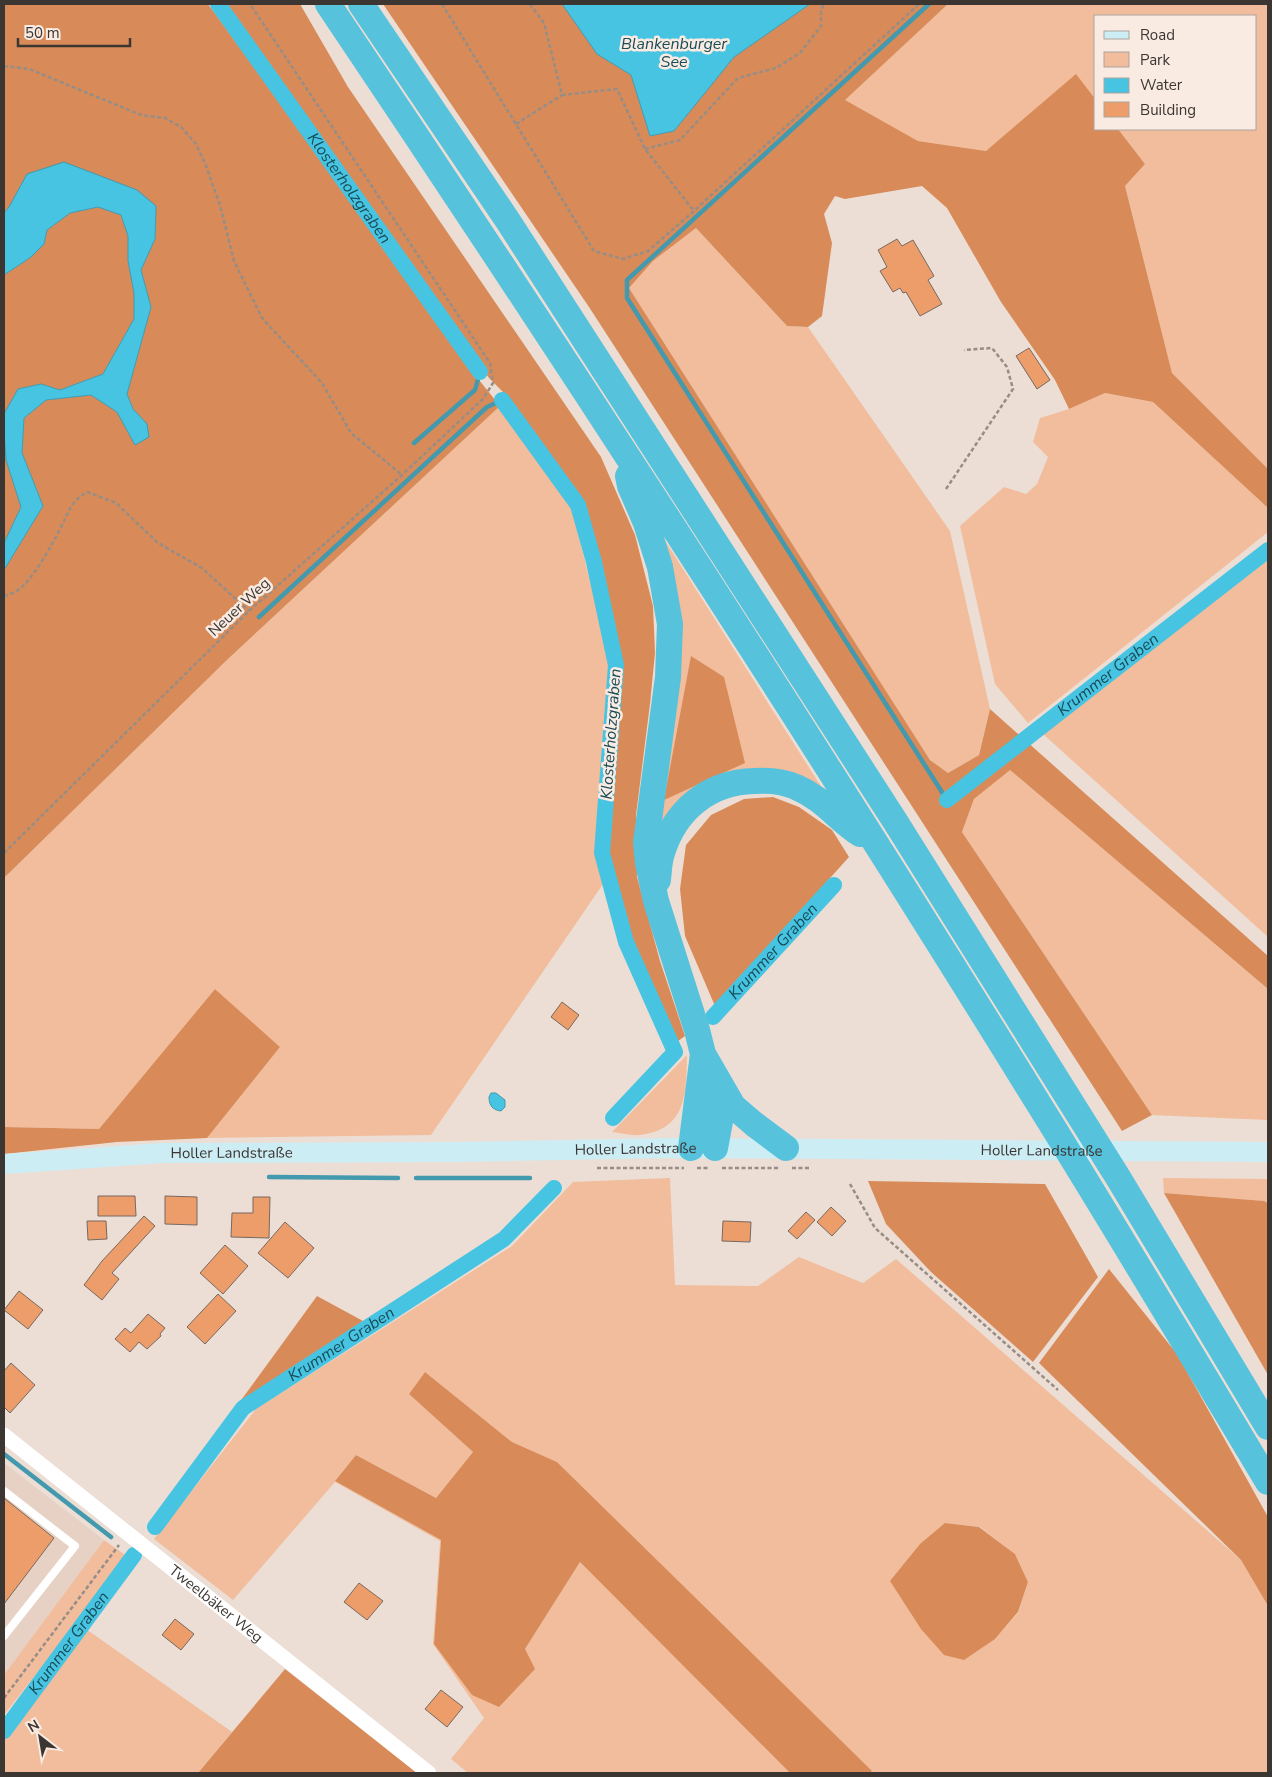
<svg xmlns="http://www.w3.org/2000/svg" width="1272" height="1777" font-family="'Nunito Sans',sans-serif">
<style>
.built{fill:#e6d1c4}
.green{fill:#f1bd9c;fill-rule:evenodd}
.forest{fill:#d88b58}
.water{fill:#47c4e2;stroke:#4399ad}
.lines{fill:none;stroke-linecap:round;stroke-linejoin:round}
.stream{stroke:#4399ad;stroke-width:4.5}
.canal{stroke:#47c4e2;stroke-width:16}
.building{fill:#ec9d69;stroke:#766962}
.path{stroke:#968d86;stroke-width:2.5;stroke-dasharray:4 2.5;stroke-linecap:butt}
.service{stroke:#fff;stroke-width:8}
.minor{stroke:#fff;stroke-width:15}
.secondary{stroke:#cdedf4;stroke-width:20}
.motorway{stroke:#57c2dc;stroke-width:26}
.labels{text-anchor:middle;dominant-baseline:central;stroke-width:5;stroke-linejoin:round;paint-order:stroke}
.street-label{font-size:15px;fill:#3b3632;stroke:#f9ebe2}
.water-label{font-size:16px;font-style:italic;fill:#174c58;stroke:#f9ebe2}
</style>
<rect width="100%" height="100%" fill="#ecded5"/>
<path class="built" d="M4,1463L104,1540L4,1675Z"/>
<path class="green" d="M948,4H1268V469L1172,373L1125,186L1145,164L1118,129H1256V16H1096V100L1076,75L986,151L918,141L844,100Z
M696,228L787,326L808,327L950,531L990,709L979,755L948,773L930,760L629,288L653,261Z
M1105,393L1153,402L1268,508V532L1028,723L995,684L960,526L1004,487L1026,494L1037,484L1048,457L1033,442L1040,418L1069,409Z
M500,406L571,505L611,666L595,849L603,884L431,1135L207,1138L280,1047L215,989L99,1129L4,1127V878L228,659Z
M657,528L822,788L742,772L658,843Z
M1268,558V937L1043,734Z
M1009,769L1268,989V1120L1152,1115L962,832L974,799Z
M687,1055C686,1094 687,1129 640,1135C631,1136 621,1133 612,1132Z
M670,1178L675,1285L758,1286L799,1257L863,1283L896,1259L1241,1560L1268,1606V1773H870L872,1772L557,1462L512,1442L425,1372L409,1394L473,1452L436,1498L356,1455L335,1481L441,1540L434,1644L525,1649L580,1562L790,1773H468L451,1759L484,1718L433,1644L440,1541L335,1482L233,1600L154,1539L256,1409L512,1246L573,1182ZM945,1523L980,1527L1015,1554L1028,1582L1018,1613L995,1639Z
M1163,1178L1268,1179V1203L1263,1201L1164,1193Z
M104,1540L128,1557L4,1715V1675Z
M86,1629L232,1732L198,1773H4V1739Z"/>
<path class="forest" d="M4,4H208L345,191L479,380L500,406L228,659L4,878V570L43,506L22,453L24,418L46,400L91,395L117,412L135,445L147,424L133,409L127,394L151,307L141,270L155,239L156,206L9,207L4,213V157L5,154L4,149Z
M225,4H300L348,87L601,457L635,535L653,606L655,653L650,704L636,815L637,877L660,961L685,1036L674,1044L630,941L608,850L622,662L585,504L512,401L489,378Z
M383,4H562L597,54L631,75L650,136L674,131L734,57L810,4H948L845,100L918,141L986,151L1076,74L1096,100V129H1118L1145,164L1125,186L1172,373L1268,469V508L1153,402L1105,393L1069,409L1055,380L1001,302L947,208L922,186L845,199L835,196L824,214L832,243L822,316L808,327L787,326L696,228L653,261L629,288L930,760L948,773L979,755L990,709L1268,956V989L1010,770L974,799L962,832L1152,1115L1122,1131L589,307Z
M98,207L121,215L128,236V261L134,293V319L103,374L60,390L41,384L18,389L4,414V275L31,257L44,244L47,230L70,213Z
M4,431L6,460L21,507L4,543Z
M691,656L724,677L745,763L664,800Z
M773,797L799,807L832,830L849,857L715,1006L685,936L680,889L686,845L711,815L744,799Z
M215,989L280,1047L207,1138L117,1142L4,1154V1127L99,1129Z
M868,1181L1045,1184L1098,1277L1033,1362L931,1272L886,1224Z
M1164,1193L1264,1201L1268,1203V1375Z
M1109,1269L1177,1354L1268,1517V1606L1241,1560L1039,1363Z
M317,1296L363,1321L239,1403Z
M425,1372L512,1442L557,1462L872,1771L870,1773H790L580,1562L525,1649L535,1669L499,1707L472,1695L434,1644L441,1540L335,1481L356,1455L436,1498L473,1452L409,1394Z
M945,1523L979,1527L1015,1554L1028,1582L1018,1612L995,1639L964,1660L944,1655L921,1629L890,1581L920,1544Z
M285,1669L417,1773H198Z"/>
<path class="water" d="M562,4H810L734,57L674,131L650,136L631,75L597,54Z
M64,162L137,190L156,206L155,239L141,270L151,307L127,394L133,409L147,424L149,437L135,445L117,412L91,395L46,400L24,418L22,453L43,506L4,570V543L21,507L6,460L4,431V414L18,389L41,384L60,390L103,374L134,319V293L128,261V236L121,215L98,207L70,213L47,230L44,244L31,257L4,275V213L9,207L27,174Z
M491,1093H496L505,1100V1107L501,1111C493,1110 489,1106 489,1097Z"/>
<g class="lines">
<path class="stream" d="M929,4L627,280V298L947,800
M414,443L475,390L480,372
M259,617L487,407L502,400
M269,1177L398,1178
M416,1178H530
M4,1454L111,1537"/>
<g class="canal">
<path id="s1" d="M218,4L480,372"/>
<path d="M502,400L578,505L594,562L616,665L602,853L626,942L675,1052L613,1118"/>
<path id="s2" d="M947,800L1268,550"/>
<path id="s3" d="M713,1017L834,885"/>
<path id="s4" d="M155,1527L243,1408L504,1239L554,1188"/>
<path id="s5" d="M4,1731L134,1555"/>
</g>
</g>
<path class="building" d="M897,239L902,246L913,240L934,276L928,280L942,304L920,316L906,292L903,293L900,288L893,292L880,271L887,267L878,250Z
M1029,348L1050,380L1037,389L1016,356Z
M562,1002L579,1015L568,1030L551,1017Z
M98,1196H135L136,1216H98Z
M165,1196L197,1197V1225L165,1224Z
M253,1197H270L269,1238L231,1237L232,1213H253Z
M831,1207L846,1221L832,1236L817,1222Z
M806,1212L815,1220L797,1239L788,1231Z
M144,1216L155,1226L112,1273L119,1279L102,1300L84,1285L102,1261Z
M87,1221H106L107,1239L88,1240Z
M723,1221L751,1222L750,1242L722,1241Z
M285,1222L314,1248L288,1278L258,1253Z
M225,1245L248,1266L223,1294L200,1273Z
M19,1291L43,1310L28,1329L4,1310Z
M218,1294L236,1311L205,1344L187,1327Z
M148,1314L165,1328L160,1334L161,1336L147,1349L139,1342L130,1352L115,1339L125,1328L131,1333Z
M11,1363L35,1385L10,1413L4,1407V1371Z
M4,1498L54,1538L4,1604Z
M359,1583L383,1601L367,1620L344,1602Z
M175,1619L194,1634L181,1650L162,1635Z
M441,1690L463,1707L447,1727L425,1709Z"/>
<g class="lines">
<path class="path" d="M442,4L594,251L623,259L648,251L694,211L919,4
M530,4L544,23L562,95L617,89L645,149L694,211
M4,66L29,69L141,115L165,118L181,127L196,144L206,166L220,205L234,261L262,318L322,383L351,433L402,475
M516,124L562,95
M645,149L680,140L738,78L776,68L800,53L821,26V10L824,4
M946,489L1013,389L1007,367L992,348L964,350
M4,596C8,595 14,593 18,590C32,581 52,545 60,529C69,512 69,503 87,492L116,503L158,543L202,568L249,611
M4,853L249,611L402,475L483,399L493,383L490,363L250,4
M597,1168H684
M697,1168H709
M722,1168H779
M792,1168H809
M850,1184L875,1228L1058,1390
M4,1698L119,1545"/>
<path class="service" d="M4,1491L75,1546L4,1636"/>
<path class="minor" id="s6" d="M4,1435L429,1773"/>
<path class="secondary" id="s7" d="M4,1164L163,1153L461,1152L674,1148L1268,1152"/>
<path class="motorway" d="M328,4C572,367 810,734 1040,1106C1117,1230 1193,1357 1268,1482
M361,4L508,221L895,821L1119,1179L1268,1427
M628,476L630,486L646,523L660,567L670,624L668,677L646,843L648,863L656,901L697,1030L703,1054L733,1106L754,1124L786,1148
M658,880C659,871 659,862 662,853C675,810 709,782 754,781C768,780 783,781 796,787C824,799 836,818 860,834
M691,1148L703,1054
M715,1148L721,1116L718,1084"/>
</g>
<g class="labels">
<g class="street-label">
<text transform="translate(239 607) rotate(-43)">Neuer Weg</text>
<text stroke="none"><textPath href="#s7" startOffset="632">Holler Landstraße</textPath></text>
<text stroke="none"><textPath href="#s7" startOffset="1038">Holler Landstraße</textPath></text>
<text stroke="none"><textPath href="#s7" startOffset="228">Holler Landstraße</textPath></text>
<text stroke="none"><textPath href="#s6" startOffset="271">Tweelbäker Weg</textPath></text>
</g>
<g class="water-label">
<text x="674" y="44">Blankenburger<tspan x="674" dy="18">See</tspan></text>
<text stroke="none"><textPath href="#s1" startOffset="226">Klosterholzgraben</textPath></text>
<text stroke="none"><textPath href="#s2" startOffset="204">Krummer Graben</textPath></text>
<text transform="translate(611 734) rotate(-86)">Klosterholzgraben</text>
<text stroke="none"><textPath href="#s3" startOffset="89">Krummer Graben</textPath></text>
<text stroke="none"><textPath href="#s4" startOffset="265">Krummer Graben</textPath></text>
<text stroke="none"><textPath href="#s5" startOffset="109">Krummer Graben</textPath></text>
</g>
</g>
<rect width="1272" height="1777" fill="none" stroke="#3b3632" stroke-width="10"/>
<rect x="1094" y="15" width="162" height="115" fill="#f9ebe2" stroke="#ada39c"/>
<rect x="1104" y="31" width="25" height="8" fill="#cdedf4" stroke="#ada39c"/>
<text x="1140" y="40" font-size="15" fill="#3b3632">Road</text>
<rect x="1104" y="52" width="25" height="15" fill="#f1bd9c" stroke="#ada39c"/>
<text x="1140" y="65" font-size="15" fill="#3b3632">Park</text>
<rect x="1104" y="78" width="25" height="15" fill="#47c4e2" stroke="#ada39c"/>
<text x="1140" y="90" font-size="15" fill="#3b3632">Water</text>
<rect x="1104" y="102" width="25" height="15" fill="#ec9d69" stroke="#ada39c"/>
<text x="1140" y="115" font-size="15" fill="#3b3632">Building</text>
<g transform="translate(40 1737) rotate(329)" stroke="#f9ebe2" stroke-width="4" paint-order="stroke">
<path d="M0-4L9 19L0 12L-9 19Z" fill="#3b3632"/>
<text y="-8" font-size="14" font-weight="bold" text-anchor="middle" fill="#3b3632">N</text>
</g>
<path d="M18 38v8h112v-8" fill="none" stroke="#3b3632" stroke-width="2.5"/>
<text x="25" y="38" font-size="15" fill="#3b3632" stroke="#f9ebe2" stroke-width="4" paint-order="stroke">50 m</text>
</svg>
